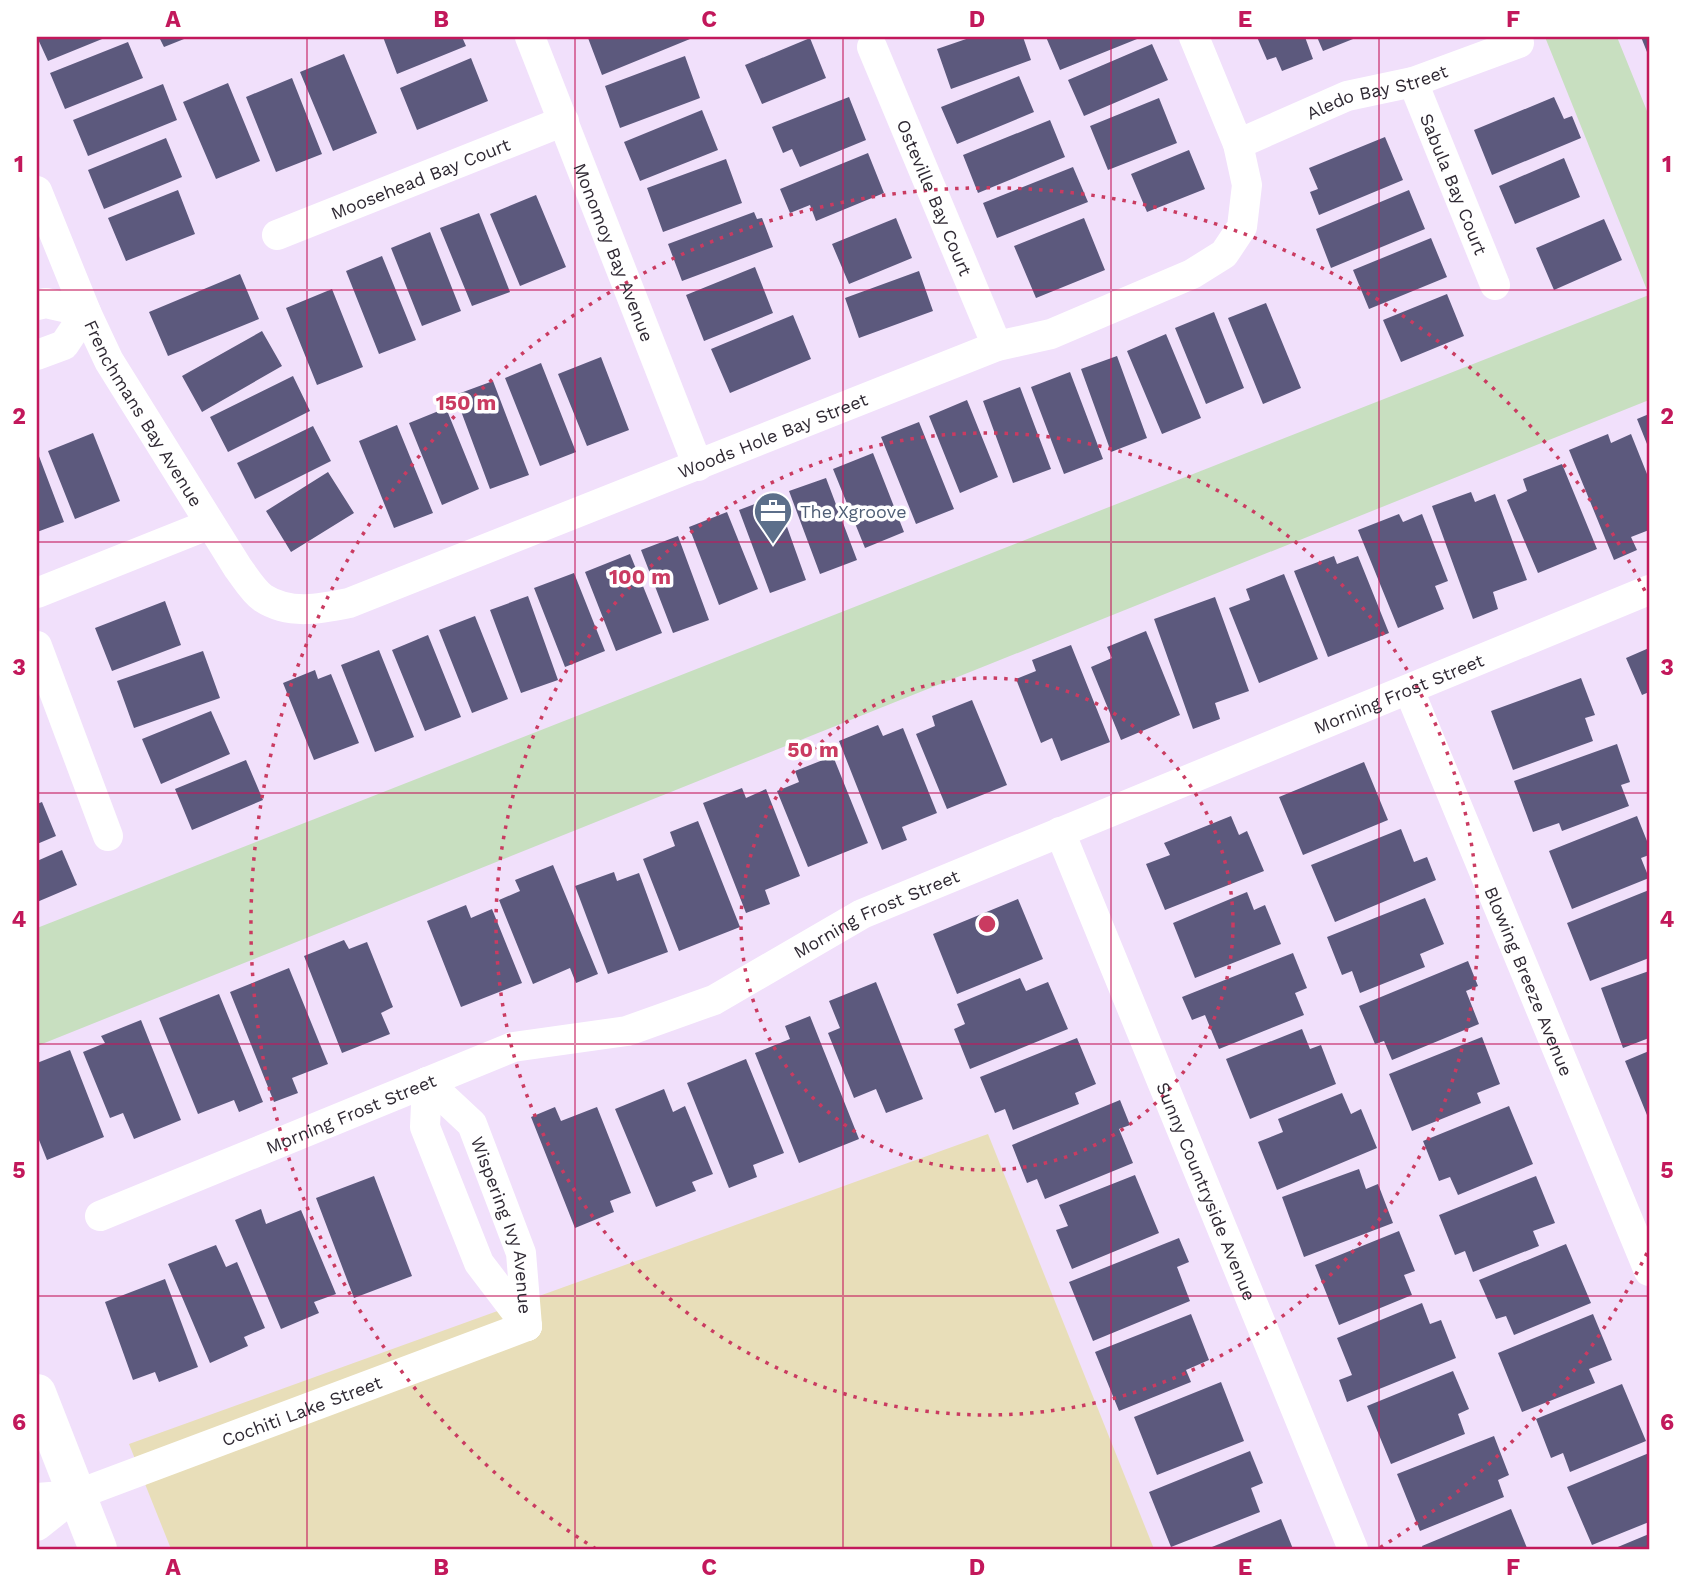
<svg xmlns="http://www.w3.org/2000/svg" width="1686" height="1586" font-family="'Work Sans',sans-serif">
<style>
.green{fill:#c8dfc0}
.sand{fill:#e8deb9}
.building{fill:#5c597d}
.lines{fill:none;stroke-linecap:round;stroke-linejoin:round}
.minor{stroke:#fff;stroke-width:30}
.tertiary{stroke:#fff;stroke-width:38}
.grid{fill:none;stroke:#c2185b;stroke-width:2;stroke-opacity:0.55}
.ring{fill:none;stroke:#ca3b61;stroke-width:3.5;stroke-dasharray:3.5 7}
.labels{text-anchor:middle;dominant-baseline:central;stroke-width:7;stroke-linejoin:round;paint-order:stroke}
.street-label{font-size:18px;fill:#302a34;stroke:#fff}
.service-label{font-size:18px;fill:#4e5e75;stroke:#fff;text-anchor:start}
.centre{fill:#ca3b61;stroke:#fff;stroke-width:3.5}
.ring-label{font-size:21px;text-anchor:middle;font-weight:bold;fill:#ca3b61;stroke:#fff;stroke-width:7;stroke-linejoin:round;paint-order:stroke}
.neatline{fill:none;stroke:#c2185b;stroke-width:2.5}
.grid-label{font-size:23px;text-anchor:middle;font-weight:bold;fill:#c2185b}
</style>
<rect width="100%" height="100%" fill="#f1e0fb"/>
<path class="green" d="M1545,37H1617L1649,116V400L37,1046V928L1649,295Z"/>
<path class="sand" d="M988,1134L1154,1549H171L129,1444Z"/>
<path class="building" d="M37,37H107L48,61Z
M159,37H189L164,47Z
M383,37H462L466,46L397,74Z
M592,37H690V39L602,75L588,38Z
M972,37H1023L1031,60L951,89L937,49Z
M1046,37H1142L1060,70Z
M1257,37H1305L1313,59L1282,71L1276,57L1267,60Z
M1317,37H1358L1323,51Z
M1641,37H1649V57Z
M810,38L826,78L762,104L745,65Z
M128,42L143,78L65,109L50,73Z
M1152,44L1168,80L1084,116L1068,80Z
M344,54L377,133L333,151L300,72Z
M685,56L700,98L620,128L605,86Z
M471,58L488,101L417,130L400,88Z
M1019,76L1034,112L957,144L941,107Z
M292,78L322,154L276,172L246,97Z
M228,83L260,161L216,179L183,102Z
M163,84L177,120L88,156L73,120Z
M849,97L866,140L800,167L792,149L783,153L772,127Z
M1554,97L1564,119L1572,116L1581,138L1492,175L1474,130Z
M1159,98L1177,143L1108,170L1090,126Z
M702,110L718,150L640,181L624,142Z
M1050,120L1065,157L978,193L963,155Z
M1385,137L1403,180L1319,215L1310,192L1318,189L1309,168Z
M166,138L182,177L104,209L88,170Z
M1189,150L1205,189L1147,212L1131,174Z
M868,153L884,193L816,221L810,205L790,213L780,189Z
M1564,158L1580,197L1515,224L1499,186Z
M726,159L742,203L663,232L647,188Z
M1073,167L1088,202L997,238L983,203Z
M178,190L195,234L126,261L108,218Z
M1409,190L1425,229L1331,268L1316,229Z
M536,195L566,267L520,286L490,214Z
M754,212L757,219L762,218L773,247L682,281L668,244Z
M479,213L510,292L472,306L440,228Z
M896,218L912,258L849,284L832,244Z
M1084,218L1105,270L1036,298L1014,246Z
M1604,219L1622,260L1554,290L1536,248Z
M430,232L461,311L422,326L391,248Z
M1431,238L1447,277L1369,309L1353,270Z
M382,256L416,340L379,354L346,271Z
M755,267L773,313L704,341L686,295Z
M919,271L933,311L859,338L845,298Z
M240,274L259,319L168,356L149,312Z
M332,289L363,367L317,385L286,308Z
M1447,294L1464,336L1401,362L1383,320Z
M1266,303L1301,388L1263,404L1228,318Z
M1214,312L1244,388L1206,404L1175,328Z
M793,315L811,359L730,393L711,349Z
M262,331L282,366L202,412L182,376Z
M1166,334L1201,418L1162,434L1127,351Z
M1117,356L1147,438L1111,452L1081,369Z
M601,357L629,430L587,446L558,374Z
M541,363L576,452L540,466L505,378Z
M1070,372L1103,459L1064,474L1031,387Z
M293,376L310,411L228,452L210,417Z
M493,381L529,475L490,489L455,395Z
M1020,387L1051,469L1013,483L983,401Z
M967,400L998,477L960,493L929,416Z
M446,408L479,489L442,505L409,423Z
M1649,414V449L1637,419Z
M919,422L954,509L916,524L881,437Z
M397,425L433,513L394,528L359,441Z
M313,426L331,461L255,499L237,463Z
M93,433L120,501L75,519L48,451Z
M1608,434L1611,443L1631,434L1649,479V530L1631,537L1637,550L1614,560L1569,450Z
M37,451L64,522L37,532Z
M873,453L904,532L865,548L833,469Z
M1562,464L1597,549L1538,573L1507,500L1527,491L1523,479Z
M328,472L354,513L291,552L266,511Z
M826,478L857,560L820,574L789,491Z
M1471,492L1475,502L1495,494L1527,580L1493,592L1498,609L1473,619L1432,506Z
M776,496L806,580L770,593L739,510Z
M727,512L758,589L719,605L689,527Z
M1399,514L1403,522L1422,514L1448,581L1435,586L1444,609L1398,628L1358,530Z
M678,536L709,620L673,633L641,550Z
M630,554L662,633L616,651L585,572Z
M1334,556L1337,564L1358,556L1389,633L1328,657L1294,571Z
M574,573L605,651L565,667L534,588Z
M1284,574L1318,659L1259,683L1229,608L1250,600L1246,589Z
M528,596L558,680L521,693L490,610Z
M1215,597L1249,691L1215,703L1220,719L1193,729L1154,619Z
M165,601L181,645L112,671L95,628Z
M475,616L508,699L472,713L439,630Z
M1146,631L1180,715L1121,740L1091,667L1112,658L1107,647Z
M428,635L461,717L425,731L392,650Z
M1071,645L1110,742L1061,761L1052,738L1041,743L1016,679L1036,671L1032,660Z
M1649,648V692L1642,695L1626,658Z
M379,650L414,737L375,752L341,665Z
M203,651L220,698L134,728L117,681Z
M315,670L318,679L331,674L359,743L314,760L283,683Z
M1581,678L1595,715L1585,718L1593,741L1513,770L1491,711Z
M972,700L1007,785L947,809L916,734L935,726L932,716Z
M211,711L230,754L161,784L142,739Z
M878,725L883,736L903,728L937,813L902,827L907,840L882,850L839,741Z
M1617,744L1630,782L1621,785L1629,806L1562,831L1559,823L1533,832L1514,781Z
M833,756L868,843L808,867L777,791L799,782L795,771Z
M246,760L263,800L192,830L175,789Z
M1364,762L1388,820L1303,855L1279,797Z
M742,788L746,798L766,789L800,876L765,890L770,904L746,913L703,803Z
M42,802L56,836L37,844V804Z
M1231,816L1239,835L1247,831L1264,871L1165,910L1146,864L1170,855L1164,843Z
M1637,816L1649,846V855L1641,858L1649,878L1572,909L1549,851Z
M698,821L740,927L679,951L643,859L675,846L670,832Z
M1401,829L1414,862L1427,857L1436,880L1335,922L1311,865Z
M62,850L77,885L37,902V861Z
M553,865L598,974L576,983L570,968L533,984L499,900L520,891L515,880Z
M614,872L617,881L639,873L668,952L608,974L575,886Z
M1649,890V958L1590,981L1567,923Z
M1247,892L1254,910L1265,905L1281,944L1195,978L1173,923Z
M1425,898L1444,944L1420,954L1425,967L1360,993L1352,971L1342,975L1327,937Z
M1018,899L1043,959L957,994L933,934Z
M466,905L471,918L492,909L522,983L461,1007L427,921Z
M344,940L349,949L367,942L393,1007L381,1013L390,1034L342,1053L304,956Z
M1293,953L1307,988L1295,993L1304,1015L1219,1049L1205,1015L1192,1020L1182,997Z
M1468,961L1478,986L1466,991L1479,1024L1392,1060L1384,1041L1375,1044L1359,1006Z
M289,968L328,1064L292,1078L298,1093L274,1102L230,992Z
M1649,971V1038L1623,1048L1601,988Z
M1020,978L1026,991L1048,982L1068,1029L970,1069L954,1029L965,1024L957,1004Z
M876,982L923,1099L886,1113L876,1089L854,1098L828,1033L840,1028L829,1001Z
M219,994L263,1102L239,1112L234,1100L198,1114L159,1018Z
M810,1016L859,1139L799,1163L755,1053L790,1039L785,1026Z
M141,1020L181,1120L134,1139L123,1113L110,1118L83,1052L105,1043L101,1036Z
M1302,1029L1310,1049L1321,1045L1336,1084L1250,1119L1226,1059Z
M1482,1037L1500,1084L1477,1093L1481,1103L1412,1131L1389,1074Z
M1077,1038L1096,1084L1075,1093L1079,1104L1013,1130L1005,1109L995,1113L980,1077Z
M70,1050L104,1137L47,1160L37,1135V1063Z
M1649,1051V1120L1625,1061Z
M746,1059L784,1153L753,1165L757,1177L729,1188L687,1083Z
M664,1089L673,1112L685,1106L713,1174L692,1182L696,1191L656,1207L615,1109Z
M1342,1093L1351,1114L1361,1109L1377,1148L1277,1190L1258,1142L1283,1132L1278,1119Z
M1120,1100L1130,1125L1119,1129L1133,1163L1045,1199L1037,1179L1027,1183L1012,1145Z
M1509,1106L1533,1164L1458,1195L1450,1177L1439,1181L1423,1141Z
M555,1107L561,1121L597,1107L631,1193L610,1201L614,1212L575,1228L531,1117Z
M1359,1169L1366,1189L1378,1184L1393,1223L1304,1257L1282,1197Z
M1135,1175L1159,1233L1072,1269L1056,1230L1068,1226L1059,1205Z
M374,1176L412,1276L354,1298L316,1198Z
M1536,1176L1555,1223L1533,1231L1539,1246L1473,1272L1465,1251L1455,1255L1439,1215Z
M261,1209L266,1224L301,1210L336,1294L314,1302L319,1313L281,1329L235,1220Z
M1399,1231L1415,1271L1404,1275L1412,1295L1339,1325L1315,1265Z
M1179,1238L1189,1262L1177,1267L1190,1301L1093,1341L1069,1282Z
M1566,1244L1591,1303L1514,1335L1506,1316L1496,1319L1479,1280Z
M216,1245L226,1267L237,1262L265,1328L244,1337L248,1346L210,1363L168,1264Z
M165,1279L198,1367L159,1382L155,1372L133,1380L105,1302Z
M1422,1303L1430,1324L1441,1320L1456,1358L1347,1402L1339,1380L1352,1375L1337,1338Z
M1191,1314L1209,1360L1186,1370L1191,1382L1119,1411L1095,1352Z
M1593,1314L1612,1360L1589,1369L1595,1383L1522,1412L1498,1353Z
M1453,1371L1469,1409L1458,1414L1465,1434L1391,1464L1367,1406Z
M1221,1382L1244,1441L1157,1475L1134,1417Z
M1622,1384L1646,1441L1570,1472L1563,1453L1551,1458L1536,1419Z
M1494,1436L1509,1475L1498,1480L1504,1497L1420,1531L1397,1474Z
M1250,1451L1263,1483L1251,1488L1260,1512L1171,1547L1149,1492Z
M1649,1453V1522L1592,1545L1567,1487Z
M1511,1509L1527,1548L1423,1549L1422,1546Z
M1281,1519L1293,1549H1207Z
M1649,1534V1549H1613Z"/>
<g class="lines">
<g class="minor">
<path id="s1" d="M530,37L698,466"/>
<path id="s2" d="M872,47L997,346"/>
<path id="s3" d="M1413,82L1495,285"/>
<path id="s4" d="M1238,144L1347,96L1413,82L1519,43"/>
<path id="s5" d="M37,191L86,312L109,361L238,568C245,577 253,591 263,598C289,615 320,609 349,603L997,346L1051,334L1192,274L1224,254L1242,227L1247,185L1238,144L1194,37"/>
<path id="s6" d="M277,235L564,121"/>
<path d="M37,305L46,303L86,312L64,345L37,355"/>
<path d="M37,593L210,524"/>
<path d="M37,646L108,836"/>
<path id="s7" d="M1409,690L1649,1271"/>
<path id="s8" d="M1060,832L1353,1549"/>
<path id="s9" d="M427,1082L472,1124L521,1253L527,1326"/>
<path d="M427,1082L425,1127L479,1263L527,1326"/>
<path id="s10" d="M100,1216L513,1047L627,1031L714,1000L862,914L1649,590"/>
<path id="s11" d="M37,1498L76,1495L527,1326"/>
<path d="M37,1526L76,1495"/>
</g>
<path class="tertiary" d="M37,1393L98,1549"/>
</g>
<path class="grid" d="M307,37V1549M575,37V1549M843,37V1549M1111,37V1549M1379,37V1549M37,290H1649M37,542H1649M37,793H1649M37,1044H1649M37,1296H1649"/>
<g class="ring">
<circle cx="987" cy="924" r="246"/>
<circle cx="987" cy="924" r="491"/>
<path d="M1647 1253A737 737 0 0 1 1378 1549M596 1549A737 737 0 1 1 1647 595"/>
</g>
<defs>
<g id="office-pin" transform="scale(2.0125)"><path d="M0 17L-7.5 6A9.5 9.5 0 1 1 7.5 6Z" fill="#5c6f8a" stroke="#fff"/><path d="M-6-3h4V-5.5h4V-3h4V5H-6ZM-1-4.5V-3h2v-1.5ZM-6 0V1H6V0Z" fill="#fff"/></g>
</defs>
<g fill-rule="evenodd">
<use href="#office-pin" x="773" y="511"/>
</g>
<g class="labels">
<g class="street-label">
<text stroke="none"><textPath href="#s4" startOffset="149">Aledo Bay Street</textPath></text>
<text stroke="none"><textPath href="#s6" startOffset="154">Moosehead Bay Court</textPath></text>
<text stroke="none"><textPath href="#s3" startOffset="110">Sabula Bay Court</textPath></text>
<text stroke="none"><textPath href="#s2" startOffset="163">Osteville Bay Court</textPath></text>
<text stroke="none"><textPath href="#s1" startOffset="231">Monomoy Bay Avenue</textPath></text>
<text stroke="none"><textPath href="#s5" startOffset="247">Frenchmans Bay Avenue</textPath></text>
<text stroke="none"><textPath href="#s5" startOffset="1012">Woods Hole Bay Street</textPath></text>
<text stroke="none"><textPath href="#s10" startOffset="1405">Morning Frost Street</textPath></text>
<text stroke="none"><textPath href="#s10" startOffset="838">Morning Frost Street</textPath></text>
<text stroke="none"><textPath href="#s7" startOffset="315">Blowing Breeze Avenue</textPath></text>
<text stroke="none"><textPath href="#s10" startOffset="271">Morning Frost Street</textPath></text>
<text stroke="none"><textPath href="#s8" startOffset="388">Sunny Countryside Avenue</textPath></text>
<text stroke="none"><textPath href="#s9" startOffset="168">Wispering Ivy Avenue</textPath></text>
<text stroke="none"><textPath href="#s11" startOffset="280">Cochiti Lake Street</textPath></text>
</g>
<g class="service-label">
<text x="800" y="511">The Xgroove</text>
</g>
</g>
<circle cx="987" cy="924" r="10" class="centre"/>
<g class="ring-label">
<text x="466" y="410">150 m</text>
<text x="640" y="584">100 m</text>
<text x="813" y="757">50 m</text>
</g>
<rect width="1686" height="1586" fill="none" stroke="#ffffff" stroke-width="77"/>
<rect x="38" y="38" width="1610" height="1510" class="neatline"/>
<g class="grid-label">
<text x="173" y="27">A</text>
<text x="441" y="27">B</text>
<text x="709" y="27">C</text>
<text x="977" y="27">D</text>
<text x="1245" y="27">E</text>
<text x="1513" y="27">F</text>
<text x="19" y="172">1</text>
<text x="1667" y="172">1</text>
<text x="19" y="424">2</text>
<text x="1667" y="424">2</text>
<text x="19" y="675">3</text>
<text x="1667" y="675">3</text>
<text x="19" y="927">4</text>
<text x="1667" y="927">4</text>
<text x="19" y="1178">5</text>
<text x="1667" y="1178">5</text>
<text x="19" y="1430">6</text>
<text x="1667" y="1430">6</text>
<text x="173" y="1575">A</text>
<text x="441" y="1575">B</text>
<text x="709" y="1575">C</text>
<text x="977" y="1575">D</text>
<text x="1245" y="1575">E</text>
<text x="1513" y="1575">F</text>
</g>
</svg>
